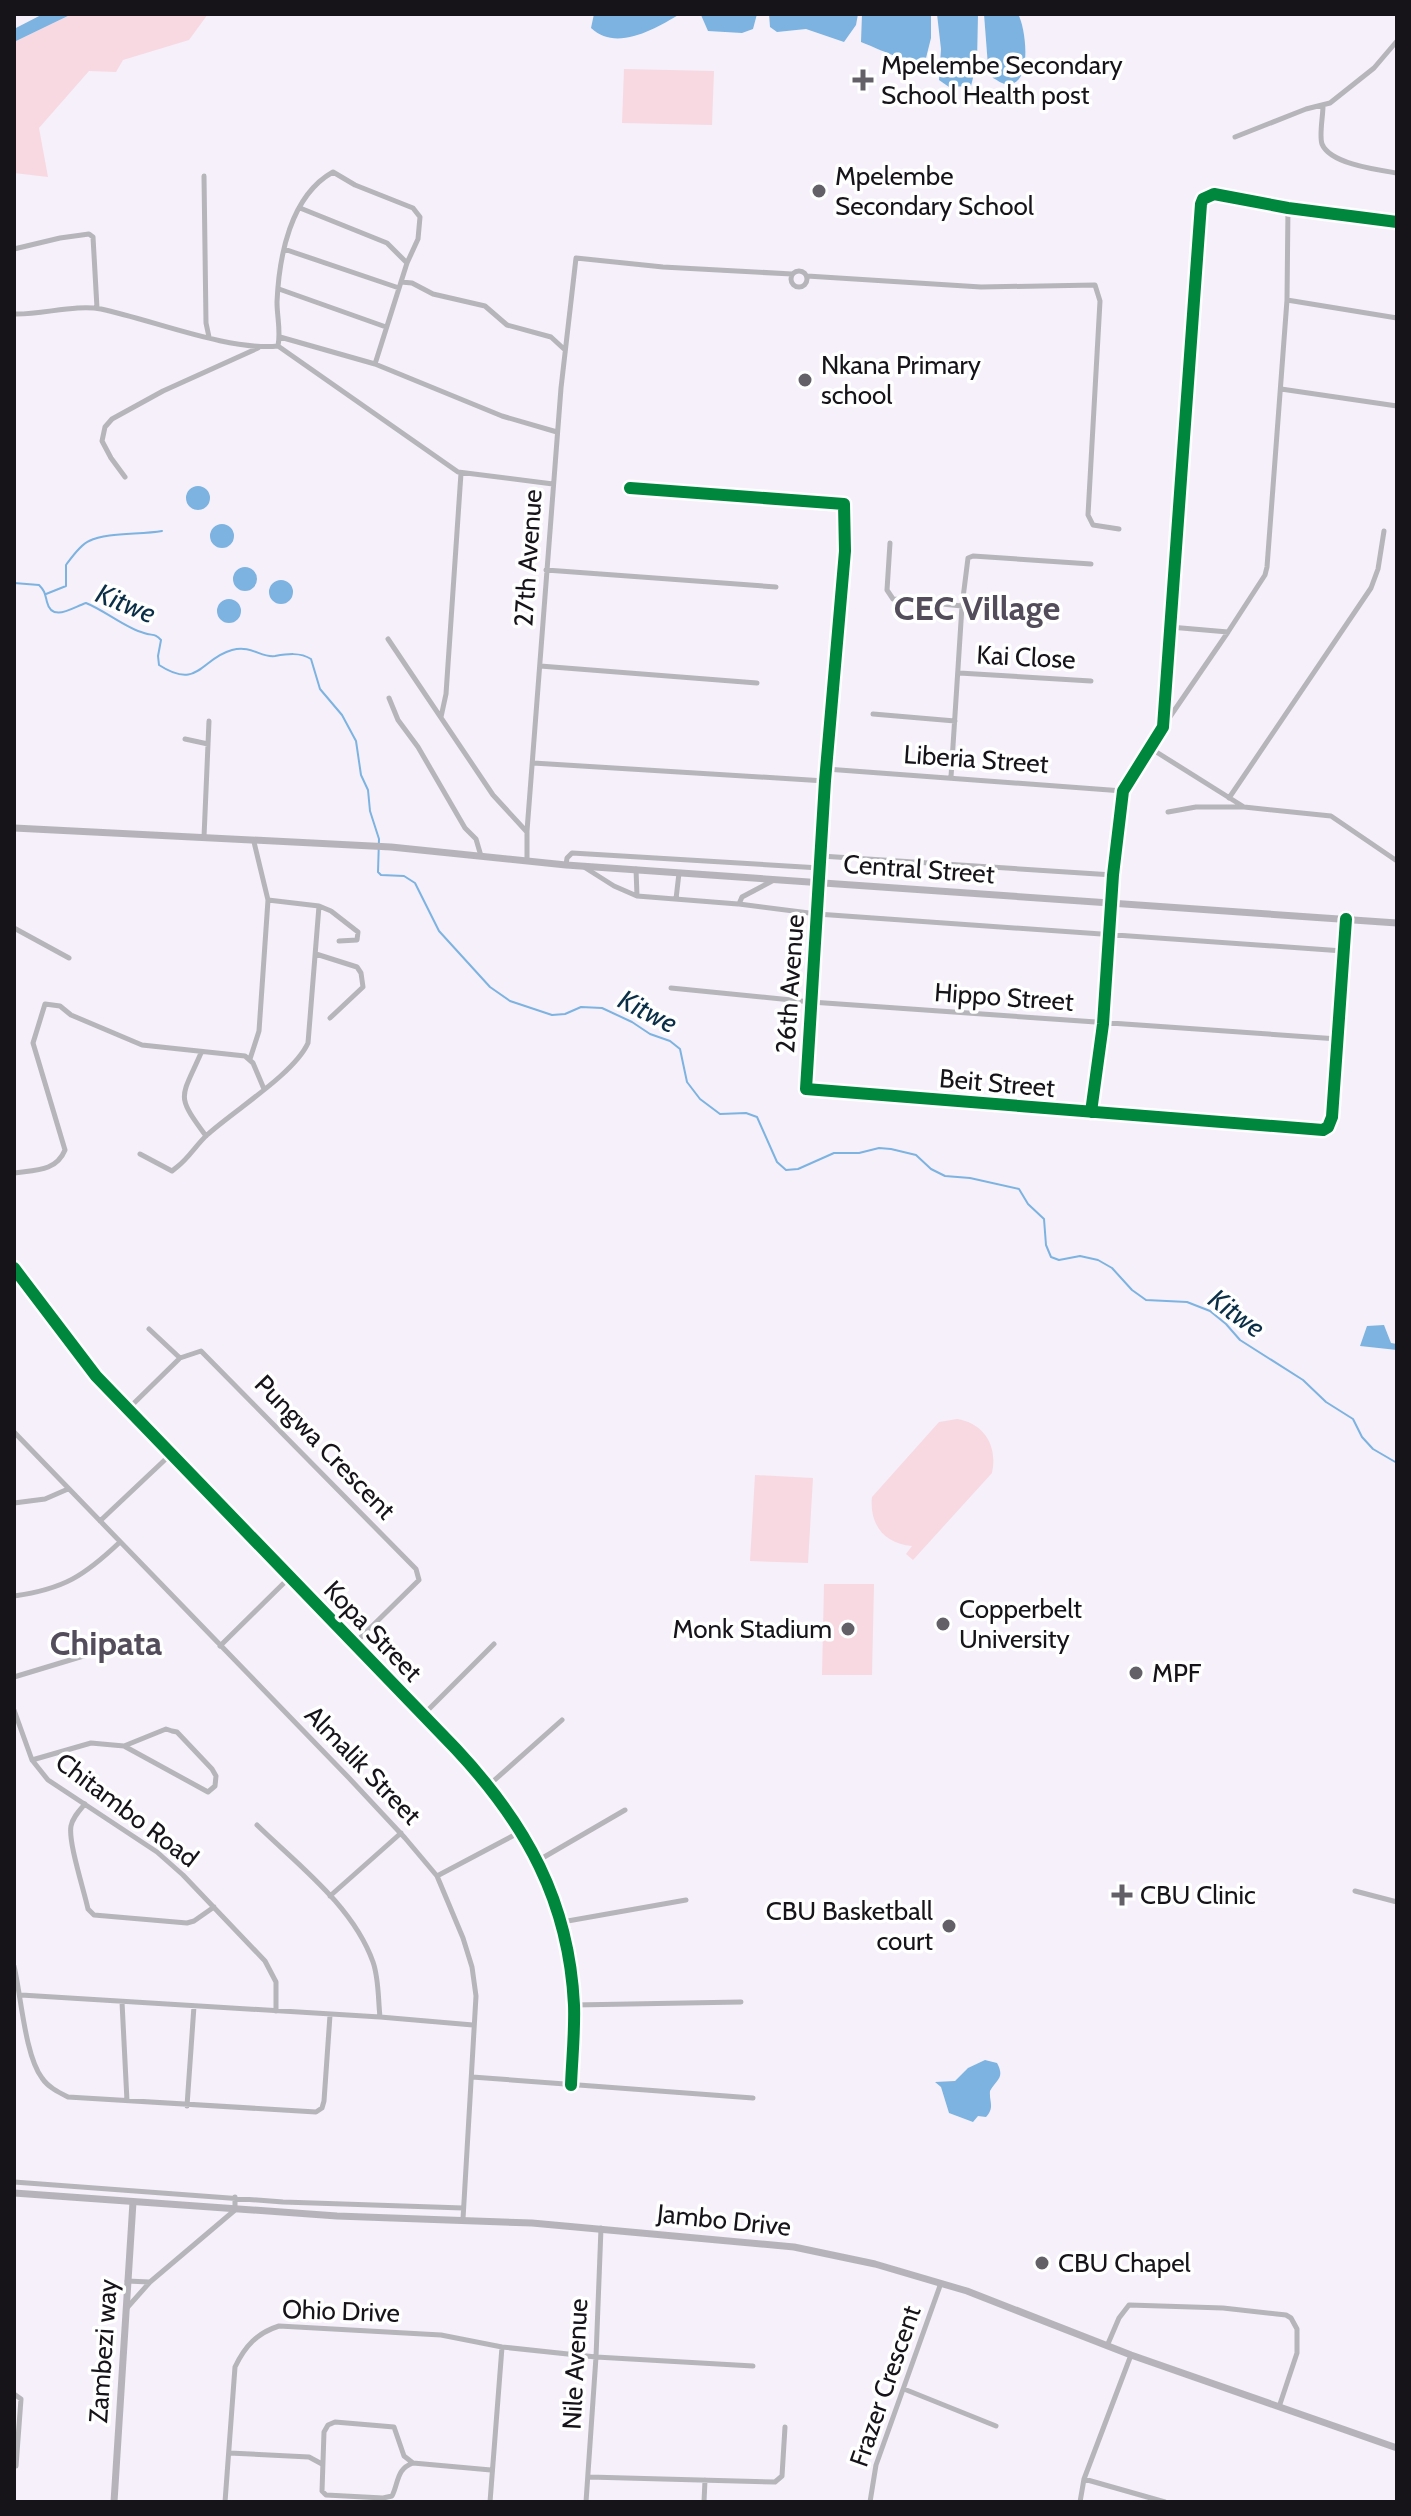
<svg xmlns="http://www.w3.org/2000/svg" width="1411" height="2516" font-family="Cabin,sans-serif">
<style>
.green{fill:#f8d9e1}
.water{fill:#7db3e0}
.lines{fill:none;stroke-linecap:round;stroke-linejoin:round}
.stream{stroke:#7db3e0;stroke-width:2}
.street{stroke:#b6b5ba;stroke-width:5}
.secondary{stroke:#b6b4ba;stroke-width:7}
.cycleway-casing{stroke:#fff;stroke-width:17}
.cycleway{stroke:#00873e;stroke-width:12}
.poi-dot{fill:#646068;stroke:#fff;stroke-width:3}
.labels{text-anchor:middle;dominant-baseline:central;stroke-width:7;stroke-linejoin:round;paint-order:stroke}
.poi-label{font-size:26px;fill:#161319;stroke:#fff;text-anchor:start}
.street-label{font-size:26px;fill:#161319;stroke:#fff}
.water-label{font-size:28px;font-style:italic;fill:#0b2e47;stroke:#fff}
.district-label{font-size:34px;font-weight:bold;fill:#534c5b;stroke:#fff}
</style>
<rect width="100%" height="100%" fill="#f5f0fa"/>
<path class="green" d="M72,14H208L189,40L123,60L116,72L89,71L39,128L48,177L14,173V42Z
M624,69L714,71L712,125L622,123Z
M957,1419C984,1423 998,1446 992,1473L913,1560L906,1554L912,1546C885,1544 869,1525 872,1497L939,1422Z
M755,1475L813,1478L808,1563L750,1561Z
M824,1584H874L872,1675H822Z"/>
<path class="water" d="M43,14H72L14,42V29Z
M594,14H680C655,29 616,52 591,28Z
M757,14L753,29L742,33L708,31L701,15Z
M769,14H858L856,25L844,42L806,29L777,32L770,27Z
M862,14H931V38L926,58C907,65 880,49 861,42Z
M937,14H978L977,62L971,86L949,87L939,80L941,49Z
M984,14H1018C1026,28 1032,80 1011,84C1004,86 999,81 993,78L988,66Z
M186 498a12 12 0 1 1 24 0a12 12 0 1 1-24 0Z
M210 536a12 12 0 1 1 24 0a12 12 0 1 1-24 0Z
M233 579a12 12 0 1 1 24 0a12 12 0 1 1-24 0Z
M269 592a12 12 0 1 1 24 0a12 12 0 1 1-24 0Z
M217 611a12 12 0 1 1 24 0a12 12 0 1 1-24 0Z
M1384,1325L1391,1343L1397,1344V1350L1360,1346L1367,1326Z
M985,2060L997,2063C1005,2078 997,2079 990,2091C989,2102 995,2107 986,2117L978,2116L973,2122L949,2113L941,2087L935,2082L955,2081L968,2068Z"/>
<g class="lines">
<path class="stream" d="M14,583L39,585C45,591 45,594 47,602C52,623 73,607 86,603C106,611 125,628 144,633C153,636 155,633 161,640L158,656L159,665C199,691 201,658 232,650C252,645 261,658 275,656C287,654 300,652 311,659L320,689L342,715L356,741L361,775L368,790L370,811L379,839L378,872L381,875L404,876L415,883L439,931L490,987L510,1001L552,1015L565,1014L581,1007L602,1008L632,1022L650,1034L670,1041L680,1049L687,1082L700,1099L720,1114L746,1113L757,1117L777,1162L786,1170L798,1169L834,1153H859L879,1148L891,1149L916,1155L931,1169L945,1176L970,1178L1019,1189L1028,1204L1044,1219L1046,1245L1051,1257L1059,1260L1080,1256L1098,1260L1112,1268L1132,1290L1146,1300L1187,1302L1210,1311L1226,1324L1240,1340L1303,1380L1326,1402L1353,1419L1362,1437L1373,1449L1397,1463
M46,594L66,586V565C72,557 80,545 89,541C107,532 140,535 162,531"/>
<path class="street" d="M1323,106C1323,116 1319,136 1322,144C1330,164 1378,170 1397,173
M1235,137L1306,109L1330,103L1374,68L1397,41
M204,176L206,323L209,337
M300,208L387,243L407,263
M14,249L60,238L89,234L93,237L97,308
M284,249L399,288
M791 279a8 8 0 1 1 16 0a8 8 0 1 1-16 0Z
M807,276L981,287L1095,285L1100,301L1088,515L1093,525L1119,529
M401,282L412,283L433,294L485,306L507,325L551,337L564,349
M279,289L386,327
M1287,300L1397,318
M14,314C41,315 76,304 101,309C153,320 228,351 278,346L458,472L553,484
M280,337L375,364L502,416L557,432
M278,346C281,331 277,317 277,302C279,257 290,196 333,172L355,185L413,208L420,217L418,239L407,263L375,364
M1281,389L1397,406
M125,477L111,458L102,441L105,427L112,419L163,391L258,348
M630,488L844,504L845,551L825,781L806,1089L1323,1130L1328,1127L1332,1117L1346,919
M890,543L887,590L893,599L962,606
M546,570L776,587
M1170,627L1228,632L1265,575L1267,567L1287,300L1288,208
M388,639L493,795L526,831
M540,666L757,683
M959,673L1091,681
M389,698L398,720L418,747L465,828L476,839L481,856
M873,714L955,721
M441,717L446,694L461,473
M1165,724L1228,632
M185,739L208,744
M1150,748L1244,807L1331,816L1397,861
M533,763L825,781
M826,769L1123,791
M951,777L962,606L968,558L973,556L1091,564
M1229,798L1371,588L1378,569L1384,531
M1168,812L1196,807H1243
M204,837L209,721
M821,856L1113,875
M527,861V831L561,388L576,258L663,267L792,274
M566,865L567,858L572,853L820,868
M584,867L614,886L637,896L738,904
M636,869L637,896
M774,880L742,897L739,904L817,914L1343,951
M676,899L679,873
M319,906L331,911L358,932L357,940L339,941
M14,928L69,958
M316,954L357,967L361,973L363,987L330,1018
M671,988L811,1002L1338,1039
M201,1053C181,1099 175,1094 206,1136
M250,1059L259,1031L268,900
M1091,1112L1103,1024L1113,875L1123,791L1163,727L1201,204L1203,199L1214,194L1288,208L1397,222
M140,1154L172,1171L177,1167C189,1158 196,1145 207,1135C233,1111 294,1074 308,1043L319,906L268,900L254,842
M14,1173C34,1170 56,1172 65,1150L33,1043L45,1004L60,1006L71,1015L142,1045L245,1056L253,1063L264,1089
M14,1268L96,1376L456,1749C526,1824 569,1901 574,2005C575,2031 572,2059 571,2085
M149,1329L180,1358
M128,1409L180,1358L201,1351L416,1569L419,1580L355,1643
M14,1432L349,1778L405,1838L437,1876L463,1938L472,1967L476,1996L463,2219
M14,1503L45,1499L68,1489
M100,1521L170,1455
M14,1596C64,1589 84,1576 120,1542
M220,1646L290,1577
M14,1677L90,1654
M14,1710L32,1760L48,1780L157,1852L183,1875L265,1961L276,1982V2011
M423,1715L494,1644
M32,1760L91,1743L124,1746L208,1792L215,1786L216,1776L212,1769L177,1732L172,1731L166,1729L124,1746
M489,1785L562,1720
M85,1804C79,1811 73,1817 71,1826C68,1842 84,1890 88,1909L94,1915L187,1923L194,1921L214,1907
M257,1825C298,1865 353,1906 373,1962C379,1979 378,1999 380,2017
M539,1860L625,1810
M437,1876L522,1831
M1355,1891L1397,1902
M330,1896L401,1833
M562,1922L686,1900
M14,1966C21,1995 25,2056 42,2078C48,2087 58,2092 68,2097L316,2112L322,2108L324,2101L330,2015
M21,1995L380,2017L473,2025
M122,2002L127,2101
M574,2005L741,2002
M472,2077L753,2098
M187,2106L194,2006
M14,2182L283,2202L463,2208
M127,2281L149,2282
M126,2309L150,2282L235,2210V2197
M1107,2346L1119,2318L1129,2305L1223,2308L1286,2315L1291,2318L1297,2329V2353L1279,2407
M904,2389L996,2426
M14,2394L21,2399L16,2466
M229,2453L309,2457L322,2464
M413,2463L404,2456L394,2427L335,2422L328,2425L324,2432L322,2491L326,2495L383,2498L392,2496C399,2482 396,2469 413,2463L491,2470
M589,2477L775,2482L782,2476L785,2427
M1084,2479L1165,2502
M225,2502L235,2367C245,2346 257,2333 279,2326L441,2335L502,2347L596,2357L753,2366
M490,2502L502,2347
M586,2502L596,2357L601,2228
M704,2502L705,2480
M870,2502L876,2465L941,2283
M1080,2502L1084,2479L1131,2355"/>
<path class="secondary" d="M14,828L391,847L566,865L1397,923
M14,2193L337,2216L532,2223L794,2247L875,2264L967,2291L1131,2355L1397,2448
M114,2502L133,2202"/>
<g class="cycleway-casing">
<path id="cycleway" d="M630,488L844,504L845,551L825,781L806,1089L1323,1130L1328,1127L1332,1117L1346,919
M1091,1112L1103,1024L1113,875L1123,791L1163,727L1201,204L1203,199L1214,194L1288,208L1397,222
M14,1268L96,1376L456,1749C526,1824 569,1901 574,2005C575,2031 572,2059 571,2085"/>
</g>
<use href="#cycleway" class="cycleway"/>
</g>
<g class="poi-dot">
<path d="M859 68h8v8h8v8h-8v8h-8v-8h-8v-8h8z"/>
<circle cx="819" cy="191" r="8"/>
<circle cx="805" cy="380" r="8"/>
<circle cx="943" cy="1624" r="8"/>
<circle cx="848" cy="1629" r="8"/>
<circle cx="1136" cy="1673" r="8"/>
<path d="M1118 1883h8v8h8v8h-8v8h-8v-8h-8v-8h8z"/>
<circle cx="949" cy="1926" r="8"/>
<circle cx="1042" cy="2263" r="8"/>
</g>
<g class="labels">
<g class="poi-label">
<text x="881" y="65">Mpelembe Secondary<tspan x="881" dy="30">School Health post</tspan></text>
<text x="835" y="176">Mpelembe<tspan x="835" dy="30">Secondary School</tspan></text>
<text x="821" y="365">Nkana Primary<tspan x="821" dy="30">school</tspan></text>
<text x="959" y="1609">Copperbelt<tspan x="959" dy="30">University</tspan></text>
<text x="832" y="1629" text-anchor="end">Monk Stadium</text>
<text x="1152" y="1673">MPF</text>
<text x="1140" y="1895">CBU Clinic</text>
<text x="933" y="1911" text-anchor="end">CBU Basketball<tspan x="933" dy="30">court</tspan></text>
<text x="1058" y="2263">CBU Chapel</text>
</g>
<g class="street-label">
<text transform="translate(528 558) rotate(-86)">27th Avenue</text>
<text transform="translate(1026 657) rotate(3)">Kai Close</text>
<text transform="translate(976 759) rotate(4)">Liberia Street</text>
<text transform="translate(919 869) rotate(4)">Central Street</text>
<text transform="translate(790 984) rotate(-86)">26th Avenue</text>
<text transform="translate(1004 997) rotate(4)">Hippo Street</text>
<text transform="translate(997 1083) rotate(5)">Beit Street</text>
<text transform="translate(325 1447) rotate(46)">Pungwa Crescent</text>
<text transform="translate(373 1631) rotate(46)">Kopa Street</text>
<text transform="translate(363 1765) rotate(46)">Almalik Street</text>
<text transform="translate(127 1810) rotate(37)">Chitambo Road</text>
<text transform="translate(724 2220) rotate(6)">Jambo Drive</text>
<text transform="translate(341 2311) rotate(2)">Ohio Drive</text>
<text transform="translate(103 2351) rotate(-86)">Zambezi way</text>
<text transform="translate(575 2364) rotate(-87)">Nile Avenue</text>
<text transform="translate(885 2386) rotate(-71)">Frazer Crescent</text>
</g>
<g class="water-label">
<text transform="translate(126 603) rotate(22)">Kitwe</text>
<text transform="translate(648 1011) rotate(27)">Kitwe</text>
<text transform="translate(1237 1313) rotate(36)">Kitwe</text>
</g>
<g class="district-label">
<text x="977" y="608">CEC Village</text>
<text x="106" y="1643">Chipata</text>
</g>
</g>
<rect width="1411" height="2516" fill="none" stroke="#161319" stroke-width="32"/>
</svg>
